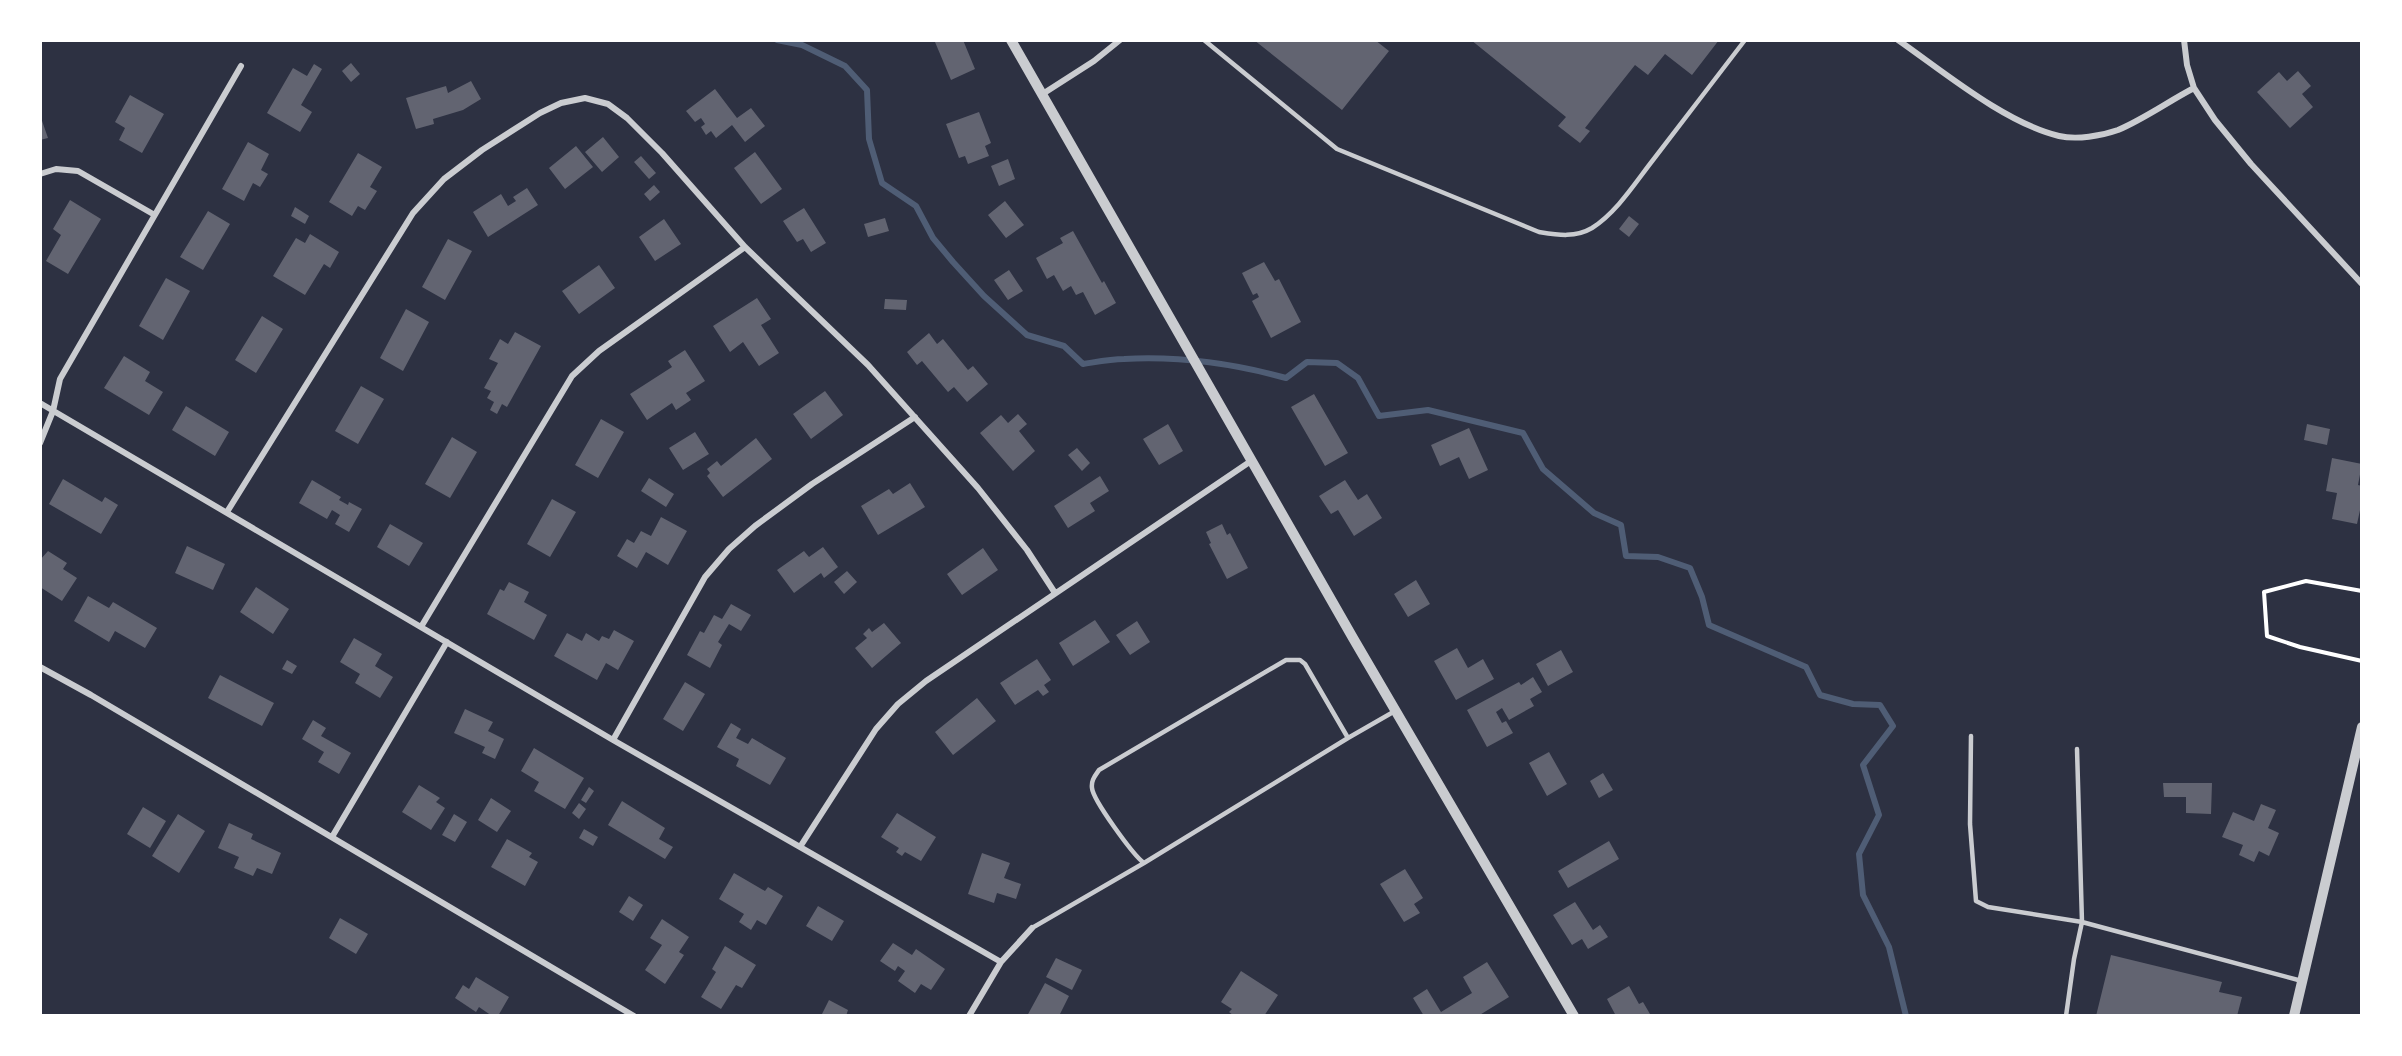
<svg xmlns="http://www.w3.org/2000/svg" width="2402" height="1056" font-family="'Source Sans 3',sans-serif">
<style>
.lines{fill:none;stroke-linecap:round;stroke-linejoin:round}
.stream{stroke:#4f5d75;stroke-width:6}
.building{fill:#626471}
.path{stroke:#fff;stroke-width:4}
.service{stroke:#caccd0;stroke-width:4.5}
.minor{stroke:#caccd0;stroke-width:6}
.tertiary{stroke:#caccd0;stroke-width:10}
</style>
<rect width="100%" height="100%" fill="#2d3142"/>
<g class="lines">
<path class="stream" d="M777,40L802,45L845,66L867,90L869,139L882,183L916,206L933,238L953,262L984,296L1027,335L1064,346L1083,364C1096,362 1110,359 1124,359C1178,356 1235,364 1286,378L1307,362L1337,363L1358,378L1379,416L1428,410L1523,433L1543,469L1594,513L1621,525L1626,556L1658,557L1690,568L1702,597L1709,625L1806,667L1820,695L1853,704L1880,705L1893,726L1863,765L1879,815L1859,854L1863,895L1889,947L1906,1016"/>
</g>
<path class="building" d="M939,40H963L975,69L951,80L935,42Z
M1254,40H1375L1389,51L1342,110Z
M1471,40H1719L1692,75L1665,54L1648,75L1635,65L1585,128L1590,131L1580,143L1558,126L1566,117Z
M351,63L360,74L351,82L342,71Z
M314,64L322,69L301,105L312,112L300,132L267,113L293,68L307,76Z
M2298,71L2311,86L2302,94L2313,107L2290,128L2257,92L2279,72L2287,81Z
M471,81L481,99L463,110L433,119L434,124L416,129L406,98L446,86L448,93Z
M715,89L737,118L751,108L765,126L745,142L732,125L716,138L711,131L706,135L701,127L705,124L701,118L695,122L686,111Z
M130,95L164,114L142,153L119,140L125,128L115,122Z
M979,112L991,143L985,146L989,156L968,164L965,156L959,158L946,124Z
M40,115L48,138L40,140Z
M603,137L619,157L602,172L585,152Z
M248,142L269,154L261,170L268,174L260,187L253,183L244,201L222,189Z
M576,146L593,167L565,189L549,168Z
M755,152L782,189L761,204L734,168Z
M358,153L382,167L370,187L377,191L365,210L358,206L352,216L329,202Z
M641,156L656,173L649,179L634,162Z
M1008,159L1015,179L999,186L991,166Z
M654,185L660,192L650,201L644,194Z
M527,188L538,205L488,237L473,212L501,194L508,206L516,201L513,197Z
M70,200L101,219L68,274L46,261L61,235L53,229Z
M1005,201L1024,225L1006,238L988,215Z
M295,207L309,216L305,224L291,216Z
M804,208L826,243L811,252L803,239L797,242L783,221Z
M208,211L230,224L203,270L180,257Z
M1629,216L1639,224L1629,237L1619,229Z
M885,218L889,231L868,237L864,224Z
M664,219L681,244L655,261L639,237Z
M1073,231L1102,283L1104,281L1116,303L1095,315L1083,292L1076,295L1071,286L1063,291L1054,275L1047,279L1036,258L1063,243L1060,238Z
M310,234L339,252L330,268L324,264L305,295L273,276L296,238L305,243Z
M448,239L472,251L445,300L422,287Z
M1264,262L1275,281L1279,279L1301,322L1271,338L1252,301L1259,297L1257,293L1253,295L1242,273Z
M599,265L615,288L579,314L562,291Z
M1009,270L1023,291L1008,300L994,280Z
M166,278L190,291L163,340L139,326Z
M757,298L771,319L761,325L779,353L759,366L743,342L730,352L713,326Z
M885,299L907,300L906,310L884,309Z
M406,309L429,322L403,371L380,358Z
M262,316L283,329L256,373L235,360Z
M515,332L541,346L507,407L502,404L497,414L490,410L494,402L487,398L491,391L484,388L498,363L489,359L500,339L508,344Z
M929,333L937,344L943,339L968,370L973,366L988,384L967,402L954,387L948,392L922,361L917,365L907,352Z
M685,350L705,381L686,393L691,400L676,410L672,403L647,420L630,394L672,367L668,361Z
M124,356L150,372L145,381L163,392L149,415L104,388Z
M361,386L384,399L358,444L335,431Z
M825,391L843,415L811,439L793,414Z
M1314,394L1348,453L1325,466L1291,407Z
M186,406L229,432L215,456L172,430Z
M1018,414L1027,424L1019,431L1035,451L1013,471L980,433L1001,415L1008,423Z
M601,419L624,432L598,478L575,465Z
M1168,424L1183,451L1159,465L1143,439Z
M2307,424L2330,429L2327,445L2304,440Z
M1469,428L1488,470L1469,479L1459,457L1440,466L1431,445Z
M695,432L709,454L683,470L669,448Z
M452,437L477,452L450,498L425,484Z
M756,438L772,459L723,497L707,476L710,473L707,469L717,461L721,466Z
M1077,448L1090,463L1082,471L1068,455Z
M2332,458L2362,464L2358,485L2362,486V501L2357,524L2332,519L2337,493L2326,491Z
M1100,476L1109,491L1090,503L1095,511L1068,528L1054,506Z
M649,478L674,494L666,507L641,491Z
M63,479L102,502L105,497L118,505L101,534L49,504Z
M312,480L341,497L339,500L348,505L349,502L362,509L349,532L335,524L340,515L332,510L327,519L299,503Z
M1345,480L1358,500L1367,494L1382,518L1354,536L1338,510L1331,514L1319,496Z
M910,483L925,507L878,535L861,506L889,489L893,494Z
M552,499L576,512L550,557L527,544Z
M661,517L687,531L668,565L646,552L637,568L617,556L627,539L634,543L641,531L651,536Z
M390,524L423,543L409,566L377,547Z
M1222,524L1227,535L1230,533L1248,568L1227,579L1209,544L1211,543L1206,532Z
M187,546L225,564L213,590L175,573Z
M823,547L838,567L824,578L821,573L794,593L777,570L804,551L809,557Z
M983,548L998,570L962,595L947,574Z
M48,551L67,563L63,569L77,578L62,601L40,587V560Z
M847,571L857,582L844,594L834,582Z
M1416,580L1430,604L1408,617L1394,594Z
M509,582L529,592L524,602L547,615L534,640L487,614L500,589L504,591Z
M256,587L289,609L273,634L240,612Z
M88,596L109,608L113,602L157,628L145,648L115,631L109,642L74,621Z
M731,604L751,615L741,631L729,624L718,642L722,645L710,668L687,655L700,631L704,633L714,615L722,619Z
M1095,620L1110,642L1073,666L1059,643Z
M1137,621L1150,642L1130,655L1116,635Z
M884,623L901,643L872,668L855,648L867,638L863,634L869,628L872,632Z
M614,630L634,641L618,670L606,663L597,680L554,656L567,633L582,641L586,633L599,641L602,636L609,639Z
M354,638L382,654L375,666L393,677L380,698L355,683L360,674L340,662Z
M1457,648L1468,668L1483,659L1494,679L1456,700L1434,661Z
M1561,650L1573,672L1548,686L1536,664Z
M1037,659L1051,680L1044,685L1049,692L1043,696L1038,690L1015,705L1000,683Z
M287,660L297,666L292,674L282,669Z
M220,675L274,703L262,726L208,698Z
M1533,677L1542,692L1530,699L1534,706L1509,720L1502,708L1496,712L1502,723L1506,721L1513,733L1487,747L1467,710L1519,682L1521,685Z
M685,682L705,694L683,731L663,719Z
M977,698L996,721L953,755L935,732Z
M465,709L493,722L488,731L504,739L495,759L482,753L485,747L454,733Z
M313,720L326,728L321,736L351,753L339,774L318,762L324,752L302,739Z
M731,723L741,729L736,738L748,744L752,738L786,758L770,785L736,766L739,759L717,747Z
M534,748L584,778L565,809L534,791L539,782L521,771Z
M1549,752L1567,784L1547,796L1529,763Z
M1603,773L1613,790L1599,798L1590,781Z
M2163,783H2212L2211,814L2186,813V797H2164Z
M419,785L440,798L436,802L445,808L431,830L402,812Z
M589,787L594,791L586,803L581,800Z
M491,798L511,811L497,832L478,820Z
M622,801L665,828L659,839L673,847L665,859L608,825Z
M579,803L586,809L579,819L572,813Z
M2261,804L2276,810L2268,828L2279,833L2269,856L2259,851L2254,862L2239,855L2243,845L2222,837L2233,812L2254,821Z
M143,807L166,821L150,848L127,834Z
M897,813L936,837L921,861L905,852L902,856L896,852L899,848L881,837Z
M178,814L205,831L179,873L152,856Z
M454,814L467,822L455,842L442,835Z
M229,823L253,834L251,839L281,853L272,874L257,868L253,876L234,868L239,857L218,848Z
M584,829L598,837L593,846L579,838Z
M507,839L532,853L529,857L538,862L525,886L491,867Z
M1609,841L1619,859L1568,888L1558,871Z
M982,853L1010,863L1004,878L1021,884L1016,899L997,893L994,903L968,894Z
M1405,869L1423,898L1414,904L1420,913L1404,922L1380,884Z
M734,873L765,891L768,887L783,896L766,925L757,920L751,930L739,922L744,914L719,899Z
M629,896L643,905L633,921L619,912Z
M1575,902L1593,930L1600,925L1608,937L1588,949L1582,939L1572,945L1553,915Z
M818,906L844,921L832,941L806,926Z
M340,918L368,934L356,954L329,938Z
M662,919L689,937L679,952L684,955L665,984L645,970L662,945L650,938Z
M893,943L912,955L916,949L945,969L931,990L921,984L915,993L898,981L905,971L898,966L895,971L880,961Z
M725,946L756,965L742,988L736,985L721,1009L701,997L716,972L712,969Z
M2111,955L2222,982L2219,992L2242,997L2237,1016H2096Z
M1056,958L1082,970L1072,990L1046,977Z
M1487,962L1509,997L1478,1016H1424L1413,998L1427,989L1441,1012L1472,993L1463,977Z
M1241,971L1278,995L1264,1016H1234L1229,1012L1232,1009L1221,1002Z
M476,977L509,997L498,1016H492L479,1007L476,1012L455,998L463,985L469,989Z
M1045,983L1069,996L1059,1016H1027Z
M1629,986L1639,1004L1643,1002L1650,1014L1616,1016L1607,999Z
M829,1000L848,1010L846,1016H821Z"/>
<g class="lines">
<path class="path" d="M2362,591L2306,581L2264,592L2267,636L2300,647L2362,661"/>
<path class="service" d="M1204,40L1337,149L1539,232C1558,235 1575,238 1592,228C1617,212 1635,183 1653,160C1684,120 1714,80 1745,40
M1971,736L1970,824L1976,901L1988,907L2082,922L2302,981
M1348,738L1395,711
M1032,928L1144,863L1348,738L1305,664L1300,660H1286L1099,770C1095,776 1091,780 1092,788C1093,800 1133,855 1144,863
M2066,1016L2074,959L2082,922L2077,749"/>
<path class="minor" d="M1898,40C1944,72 2005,123 2059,136C2077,140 2101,136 2118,130C2144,119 2169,101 2194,88
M2184,40L2187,65L2194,88L2215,120L2251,164L2362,284
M1041,95L1094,61L1120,40
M40,174L56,169L78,171L153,214
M40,403L613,740L1001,962
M40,443L53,411L60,379L241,66
M227,512L413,213L444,179L482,150L540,113L561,103L585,98L608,104L627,118L662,153L745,247L868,365L978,488L1027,550L1055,593
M421,627L572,376L599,351L745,247
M40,667L91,695L634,1016
M613,740L705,577L729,549L755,526L812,484L915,417
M332,837L447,642
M800,847L876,729L898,704L926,681L1251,461
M969,1016L1001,962L1032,928"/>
<path class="tertiary" d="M1011,40L1353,638L1574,1016
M2294,1016L2362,727"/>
</g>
<rect width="2402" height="1056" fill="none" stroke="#ffffff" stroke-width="84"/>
</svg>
